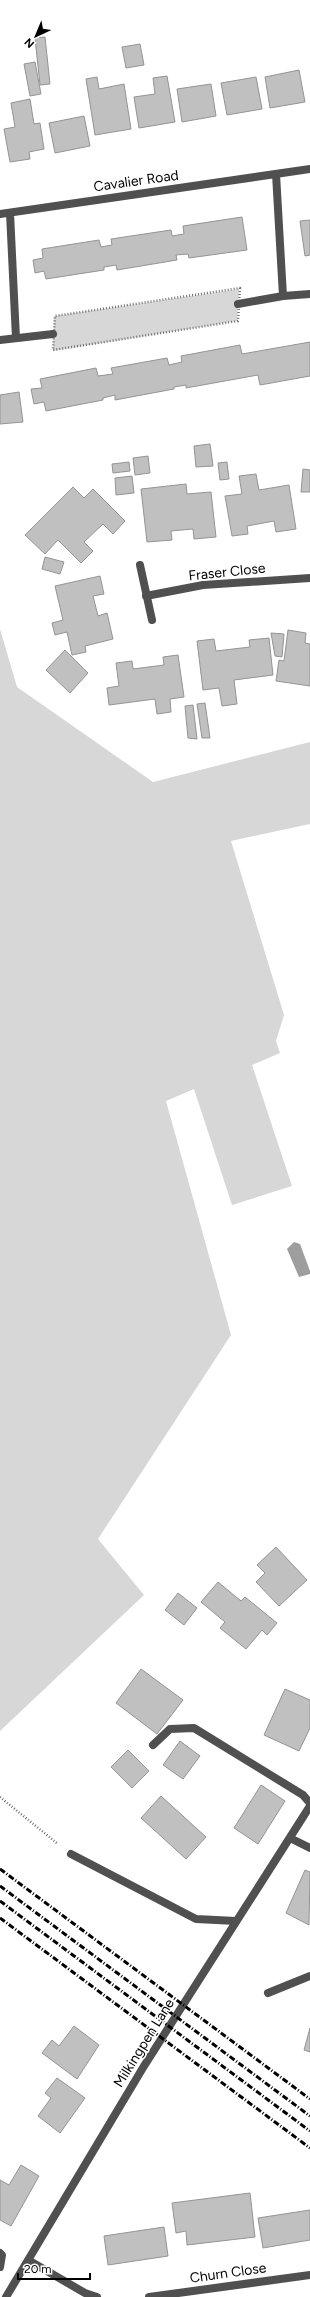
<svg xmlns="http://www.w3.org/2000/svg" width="310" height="2297" font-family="Figtree,sans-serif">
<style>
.green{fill:#d7d7d7}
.water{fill:#9e9e9e}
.building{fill:#c0c0c0;stroke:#949494}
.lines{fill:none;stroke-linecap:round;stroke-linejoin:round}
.path{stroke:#727272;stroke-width:2.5;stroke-dasharray:1 2;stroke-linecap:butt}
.lane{stroke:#505050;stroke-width:8}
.street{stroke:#505050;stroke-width:8}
.rail{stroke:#000;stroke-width:3;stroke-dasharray:6 2 1 2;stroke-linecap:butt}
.labels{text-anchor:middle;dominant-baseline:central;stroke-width:3;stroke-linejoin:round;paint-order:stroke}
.street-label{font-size:14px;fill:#000;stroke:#fff}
</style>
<rect width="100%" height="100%" fill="#fff"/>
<path class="green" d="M239,289L237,321L53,351L54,316Z
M0,629L17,687L153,782L310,742V824L231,841L284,1015L276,1041L280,1053L252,1065L292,1186L232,1205L194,1089L166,1101L231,1335L98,1539L144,1595L0,1731Z"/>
<path class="water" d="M294,1242L300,1244L310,1271V1274L299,1277L287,1249Z"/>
<path class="building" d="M45,37L50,84L40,85L35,38Z
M140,44L144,65L126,68L122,47Z
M35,62L41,94L30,96L24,64Z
M299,70L305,102L270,108L265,77Z
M167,76L175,122L139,128L134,97L155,94L153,78Z
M97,77L99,89L124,84L131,129L95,135L86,79Z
M256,77L262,109L227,115L221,83Z
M211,84L216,116L182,122L177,89Z
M30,99L34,124L40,123L44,149L29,152L30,159L10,162L4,129L15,127L11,103Z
M84,116L90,146L55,153L49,123Z
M242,217L247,250L189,258L188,254L176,255L177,260L117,270L116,265L104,267V270L46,279L44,271L35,273L33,260L43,258L42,249L99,240L101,247L112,245L111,239L171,230L172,236L184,234L183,226Z
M310,220V255L305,256L300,221Z
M310,342V376L260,385L258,375L186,388V385L174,387V389L115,400V395L103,398V400L46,411L44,402L34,404L31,389L42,388L40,379L96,368L98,376L113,374L111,368L167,358L169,365L182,362L181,356L240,345L242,354Z
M19,392L23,422L0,424V395Z
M210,444L213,466L196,467L194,446Z
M148,456L150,473L135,475L133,458Z
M129,462L130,471L113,473L112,464Z
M227,462L229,479L220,480L218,463Z
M303,469L310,470V492H301Z
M256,474L259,490L289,485L296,529L276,532L274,521L247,526L248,534L232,536L225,496L242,494L239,476Z
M132,476L134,493L116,495L115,478Z
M186,484L187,494L211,492L216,537L194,539L193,529L171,531L172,540L147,542L141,489Z
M73,487L84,498L93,489L125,521L113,534L103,524L84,542L93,551L81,563L58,540L45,554L25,535Z
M45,557L64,562L60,574L42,569Z
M100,576L104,594L93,596L98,616L107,613L113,639L85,646L86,652L72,655L67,632L55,635L52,623L63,620L55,586Z
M288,630L306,633L305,643L310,644V686L276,681L279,660L284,661Z
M271,633L284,634L282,657L275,656Z
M269,638L273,675L234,680L237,704L222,706L219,688L203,690L197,641L214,639L216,651L250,647L249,640Z
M65,650L88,673L70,693L46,670Z
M178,655L184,697L170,699L171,712L157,714L155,699L109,705L107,688L119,686L116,663L132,661L133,669L164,665L163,657Z
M205,703L210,738H202L197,704Z
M193,705L197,739L188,738L185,706Z
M276,1547L307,1580L279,1606L256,1582L265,1573L257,1565Z
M218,1582L241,1601L245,1597L277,1623L267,1635L262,1630L246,1649L220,1628L225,1622L201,1602Z
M178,1593L197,1608L184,1625L165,1610Z
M141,1669L183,1700L157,1734L116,1703Z
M285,1689L310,1700V1728L299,1751L264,1735Z
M180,1741L200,1756L183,1779L163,1765Z
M128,1750L149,1771L132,1788L111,1767Z
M261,1785L285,1801L258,1844L234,1828Z
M161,1796L206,1837L186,1859L141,1818Z
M305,1870L310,1872L309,1925L286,1913Z
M74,2026L99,2045L77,2079L42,2053L52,2040L59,2046Z
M310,2028V2052L304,2050Z
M57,2078L85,2098L60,2133L38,2116L51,2098L45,2093Z
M21,2165L39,2176L11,2226L0,2220V2180L9,2185Z
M250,2193L255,2237L187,2245L186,2231L176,2233L172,2203Z
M310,2210V2240L263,2248L258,2218Z
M164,2227L168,2256L108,2265L104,2236Z"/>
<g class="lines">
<path class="path" d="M240,288L238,321L53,350L55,316Z
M0,1797L58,1844"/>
<path class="lane" d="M153,1745L170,1729L194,1728L303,1795L310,1803
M71,1854L196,1919L236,1921
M268,1993L310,1976
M0,2253L2,2255L0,2267"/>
<path class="street" d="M276,174L283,296
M10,213L16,338
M0,214L310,169
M238,304L283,296L310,294
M0,340L53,334
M140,565L152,620
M146,596L203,585L310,578
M290,1838L310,1848
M28,2260L85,2293L97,2297
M6,2297L144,2066L310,1806
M149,2297L310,2275"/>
<path class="rail" d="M0,1869L310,2099
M0,1886L310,2116
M0,1901L310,2131
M0,1918L310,2148"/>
</g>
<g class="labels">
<g class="street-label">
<text transform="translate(136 181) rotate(-8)">Cavalier Road</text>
<text transform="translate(227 572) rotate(-6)">Fraser Close</text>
<text transform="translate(144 2043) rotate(-58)">Milkingpen Lane</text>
<text transform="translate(228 2273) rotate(-8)">Churn Close</text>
</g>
</g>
<g transform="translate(36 36) rotate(224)" stroke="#ffffff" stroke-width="3" paint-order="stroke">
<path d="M0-3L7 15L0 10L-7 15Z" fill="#000000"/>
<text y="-6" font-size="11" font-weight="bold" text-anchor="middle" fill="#000000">N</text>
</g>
<path d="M18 2273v6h72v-6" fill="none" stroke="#000000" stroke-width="2"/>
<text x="24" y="2273" font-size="12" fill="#000000" stroke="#ffffff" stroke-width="3" paint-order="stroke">20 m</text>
</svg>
